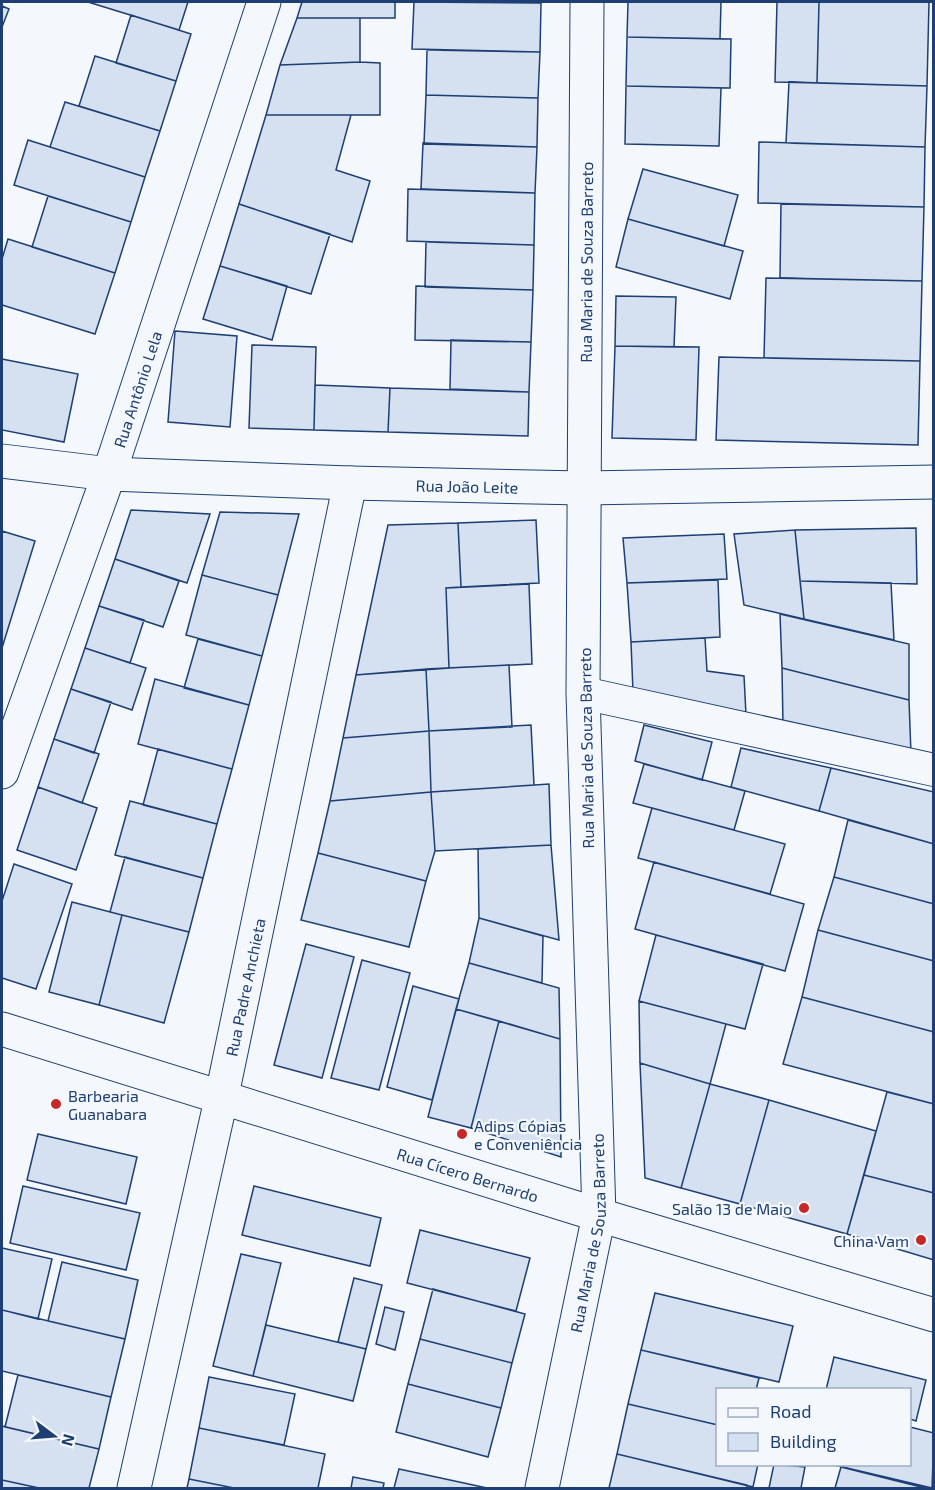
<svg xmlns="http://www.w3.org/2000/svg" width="935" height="1490" font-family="'Exo 2',sans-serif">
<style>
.building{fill:#d5e0f0;stroke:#1d3f73;stroke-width:1.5}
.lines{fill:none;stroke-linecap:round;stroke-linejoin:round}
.pedestrian-casing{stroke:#1d3f73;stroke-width:34}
.minor-casing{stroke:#1d3f73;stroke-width:35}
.tertiary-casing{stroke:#1d3f73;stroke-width:35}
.pedestrian{stroke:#f4f7fb;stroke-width:32}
.minor{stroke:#f4f7fb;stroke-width:33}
.tertiary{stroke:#f4f7fb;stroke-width:33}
.poi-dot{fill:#c62828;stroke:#f4f7fb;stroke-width:2}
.labels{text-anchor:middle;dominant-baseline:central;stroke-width:4.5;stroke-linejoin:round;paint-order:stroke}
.street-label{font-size:16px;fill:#1d3f73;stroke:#f4f7fb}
.poi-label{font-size:16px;fill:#1d3f73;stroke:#f4f7fb;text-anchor:start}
</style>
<rect width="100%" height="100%" fill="#f4f7fb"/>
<path class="building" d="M88,2H188L179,30Z
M302,2H395V18H297Z
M414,2L541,3L540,52L412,49Z
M483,2H541V3Z
M628,2H721L720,39L627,37Z
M777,2H819L817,83L775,82Z
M819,2H929L927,86L817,83Z
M2,6L9,9L2,27Z
M131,15L191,34L176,81L116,63Z
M297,18H360V62L280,65Z
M627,37L731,39L730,88L626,86Z
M427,50L540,52L538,98L426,95Z
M95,56L176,81L160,131L79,106Z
M360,62L380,63V115H266L280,65Z
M789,82L927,86L925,147L786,143Z
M626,86L721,88L719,146L625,144Z
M426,95L538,98L537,147L424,144Z
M65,102L160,131L145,177L50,147Z
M266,115H351L336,170L370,181L352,242L239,204Z
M28,140L145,177L131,222L14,185Z
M759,142L925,147L924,207L758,203Z
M423,143L537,147L535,193L421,189Z
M643,169L738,195L724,246L628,219Z
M408,189L535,193L534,245L407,241Z
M48,196L131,222L115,273L32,247Z
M239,204L330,234L311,294L220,266Z
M781,204L924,207L922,281L780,278Z
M628,219L743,251L730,299L616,267Z
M8,239L115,273L95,334L2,305V259Z
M426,242L534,245L533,290L425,287Z
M220,266L287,286L272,340L203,319Z
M766,278L922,281L920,361L764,358Z
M416,286L533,290L531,342L415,340Z
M616,296L676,297L674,347L615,346Z
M175,331L237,336L230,427L168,422Z
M451,340L531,342L529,392L450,389Z
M252,345L316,347L314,430L249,428Z
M615,346L699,347L696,440L612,438Z
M719,357L920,361L918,445L716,440Z
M2,359L78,374L64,442L2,430Z
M315,385L390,388L388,432L314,430Z
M390,388L529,392L528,436L388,432Z
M131,510L210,514L187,583L115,559Z
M220,512L299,514L278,595L202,575Z
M536,520L539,583L461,587L458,523Z
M458,523L461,587L446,588L449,668L356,675L388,525Z
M916,528L917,584L800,581L795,530Z
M795,530L804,619L744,605L734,534Z
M2,531L35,541L2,648Z
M724,534L727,579L627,583L623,538Z
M115,559L179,581L163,627L99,606Z
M202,575L278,595L262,656L186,635Z
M718,580L720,637L631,642L627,583Z
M800,581L891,583L894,640L804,619Z
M529,584L532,664L449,668L446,588Z
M99,606L144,620L130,663L85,648Z
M780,614L909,644V700L782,668Z
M705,638L707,671L744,676L746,715L633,692L631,642Z
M198,639L262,656L249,705L184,688Z
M85,648L146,668L132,710L71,689Z
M509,665L512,727L429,731L426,669Z
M782,668L909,700L911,754L783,725Z
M426,669L429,731L343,738L356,675Z
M155,679L249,705L232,769L138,744Z
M71,689L111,702L94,753L54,739Z
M531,725L534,785L431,792L429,731Z
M644,725L712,742L702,780L635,761Z
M429,731L431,792L330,801L343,738Z
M54,739L99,754L82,803L38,787Z
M741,748L831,768L819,811L731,787Z
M158,749L232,769L217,824L143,805Z
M644,764L745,791L734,830L633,803Z
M831,768L934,792V844L819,811Z
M549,784L551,845L435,851L431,792Z
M38,787L97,808L76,870L17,850Z
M431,792L435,851L426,881L318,853L330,801Z
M130,801L217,824L203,878L115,855Z
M652,808L785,844L770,894L638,858Z
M848,820L934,844V904L834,877Z
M551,845L559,940L479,918L478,849Z
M318,853L426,881L409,947L301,920Z
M125,857L203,878L189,932L110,912Z
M654,862L804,904L785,971L635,929Z
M14,864L72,884L36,989L2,978V901Z
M834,877L934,904V961L818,930Z
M72,902L122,915L99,1005L49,992Z
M122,915L189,932L164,1023L99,1005Z
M479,918L543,936L542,983L469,963Z
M818,930L934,961V1032L802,997Z
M656,935L763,964L745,1029L639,1001Z
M306,944L354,957L322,1078L274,1065Z
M362,960L410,973L379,1090L331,1078Z
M469,963L559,988L560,1039L456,1009Z
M413,986L459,999L432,1100L387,1087Z
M802,997L934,1032V1104L783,1064Z
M639,1001L726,1024L710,1084L640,1063Z
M456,1009L499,1021L471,1128L428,1117Z
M499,1021L560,1039L561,1157L471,1128Z
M640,1063L710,1084L681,1188L645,1178Z
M710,1084L769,1100L740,1204L681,1188Z
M887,1092L934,1104V1193L864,1175Z
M769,1100L876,1131L847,1234L740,1204Z
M38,1134L137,1157L126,1204L27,1180Z
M864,1175L934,1193V1260L847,1234Z
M23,1186L140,1213L126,1270L10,1243Z
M254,1186L381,1218L370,1266L242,1235Z
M420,1230L530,1258L516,1311L407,1283Z
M2,1248L52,1259L38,1319L2,1310Z
M241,1254L281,1263L253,1376L213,1366Z
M62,1262L138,1280L125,1339L48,1321Z
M354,1278L382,1285L366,1349L338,1342Z
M433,1289L525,1314L512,1363L420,1339Z
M655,1293L793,1326L779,1382L641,1350Z
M385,1307L404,1312L395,1350L376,1344Z
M2,1310L125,1339L111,1397L2,1371Z
M266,1325L366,1349L353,1401L253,1376Z
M420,1339L512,1363L501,1408L408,1384Z
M641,1350L759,1378L756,1390H718V1425L628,1404Z
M834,1357L926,1380L916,1421L910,1419V1390H826Z
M18,1375L111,1397L99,1449L5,1427Z
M209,1377L295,1394L284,1445L199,1428Z
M408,1384L501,1408L488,1457L396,1432Z
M628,1404L718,1425V1464H758L753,1487L617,1454Z
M2,1426L99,1449L89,1488H39L2,1480Z
M910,1427L934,1433L932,1488L830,1464H910Z
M199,1428L325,1454L318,1488H234L189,1479Z
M617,1454L747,1485V1488H609Z
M774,1464L805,1467L801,1488H769Z
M841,1467L925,1488H835Z
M399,1469L487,1488H394Z
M353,1477L384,1483L383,1488H351Z
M189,1479L234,1488H187Z
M2,1480L39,1488H2Z"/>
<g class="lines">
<g class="pedestrian-casing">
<path id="pedestrian" d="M583,693L934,770"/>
</g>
<g class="minor-casing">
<g id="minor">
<path id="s1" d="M2,461L109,474L350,483L583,488L934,482"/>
<path id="s2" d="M2,772L109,474L264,2"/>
<path id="s3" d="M134,1488L222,1095L350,483"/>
<path id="s4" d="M542,1488L599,1215L583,693L587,2"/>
</g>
</g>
<g class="tertiary-casing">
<g id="tertiary">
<path id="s5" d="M2,1029L599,1215L934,1315"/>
</g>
</g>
<use href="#pedestrian" class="pedestrian"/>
<use href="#minor" class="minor"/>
<use href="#tertiary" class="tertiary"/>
</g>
<g class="poi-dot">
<circle cx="56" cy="1104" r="6"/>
<circle cx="462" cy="1134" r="6"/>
<circle cx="804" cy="1208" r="6"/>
<circle cx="921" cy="1240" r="6"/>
</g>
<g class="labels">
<g class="street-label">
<text stroke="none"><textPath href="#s4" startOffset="1232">Rua Maria de Souza Barreto</textPath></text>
<text stroke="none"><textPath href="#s2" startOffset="406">Rua Antônio Lela</textPath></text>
<text stroke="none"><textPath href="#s1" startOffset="466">Rua João Leite</textPath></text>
<text transform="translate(586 748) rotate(-91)">Rua Maria de Souza Barreto</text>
<text stroke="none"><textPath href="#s3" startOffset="513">Rua Padre Anchieta</textPath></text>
<text stroke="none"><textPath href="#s5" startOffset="488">Rua Cícero Bernardo</textPath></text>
<text stroke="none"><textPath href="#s4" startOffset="260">Rua Maria de Souza Barreto</textPath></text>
</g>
<g class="poi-label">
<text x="68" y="1095">Barbearia<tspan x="68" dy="18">Guanabara</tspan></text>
<text x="474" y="1125">Adips Cópias<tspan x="474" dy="18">e Conveniência</tspan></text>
<text x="792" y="1208" text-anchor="end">Salão 13 de Maio</text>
<text x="909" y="1240" text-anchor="end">China Vam</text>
</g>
</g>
<rect width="935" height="1490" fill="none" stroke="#1d3f73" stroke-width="6"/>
<rect x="716" y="1388" width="195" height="78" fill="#f4f7fb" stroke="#9eadc5" stroke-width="1.5"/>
<rect x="728" y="1408" width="30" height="9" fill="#f4f7fb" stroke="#9eadc5" stroke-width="1.5"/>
<text x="770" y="1418" font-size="18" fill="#1d3f73">Road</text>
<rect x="728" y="1433" width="30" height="18" fill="#d5e0f0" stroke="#9eadc5" stroke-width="1.5"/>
<text x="770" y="1448" font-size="18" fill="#1d3f73">Building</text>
<g transform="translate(54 1436) rotate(106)" stroke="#f4f7fb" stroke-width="4.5" paint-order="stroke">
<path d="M0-4.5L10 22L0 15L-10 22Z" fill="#1d3f73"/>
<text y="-9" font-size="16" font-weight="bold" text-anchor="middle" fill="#1d3f73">N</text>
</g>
</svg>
